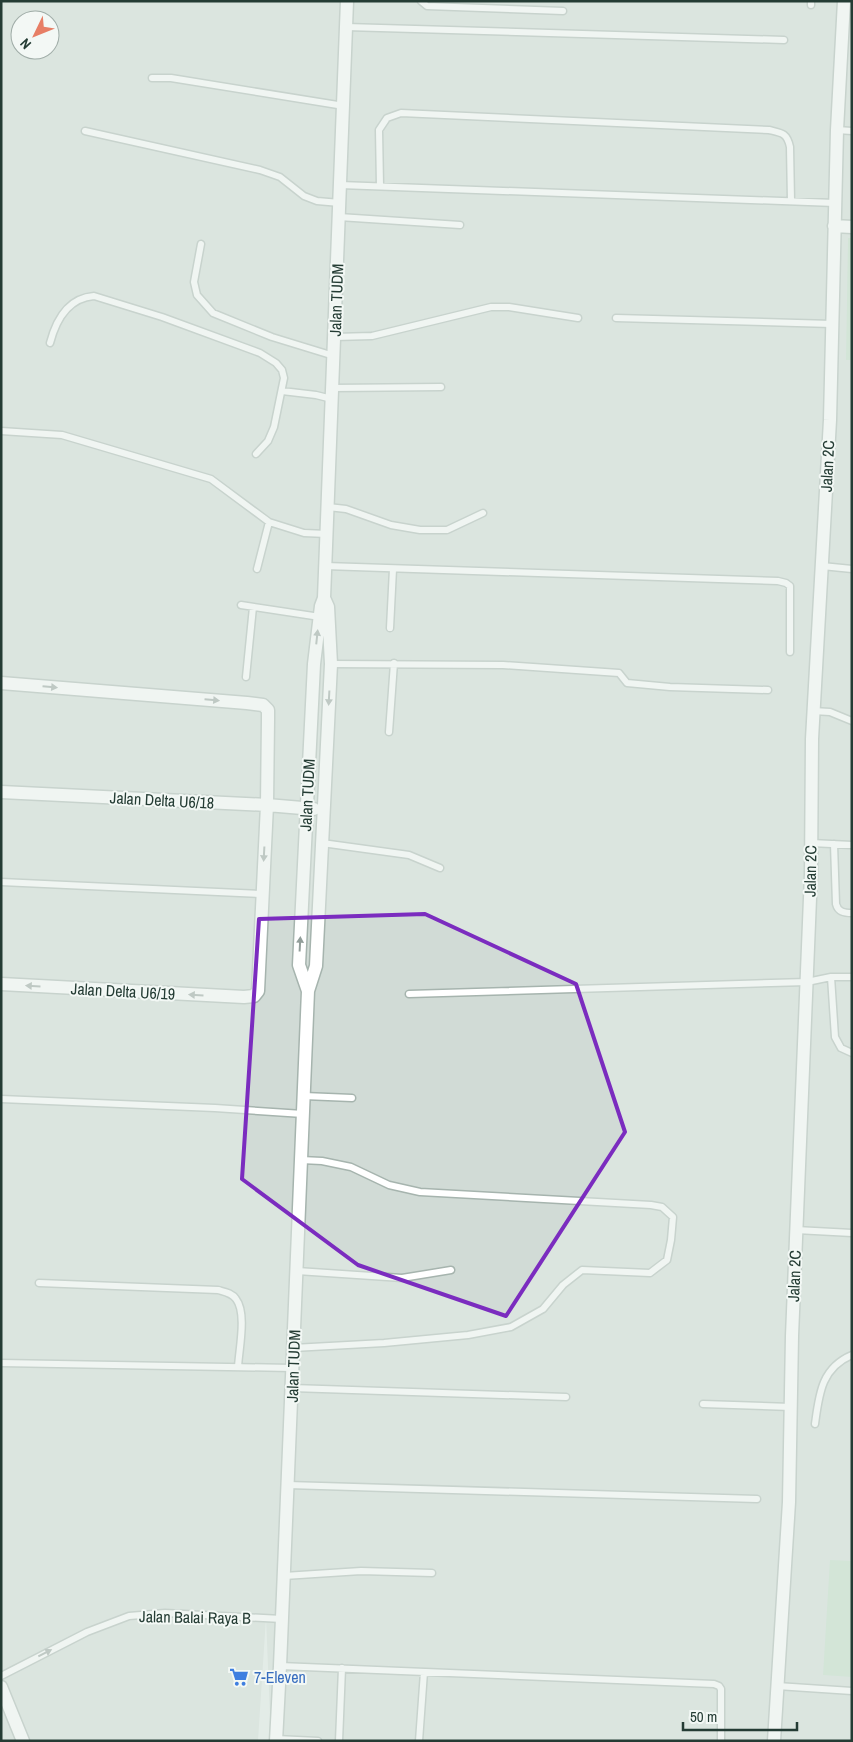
<svg xmlns="http://www.w3.org/2000/svg" width="853" height="1742" font-family="'Archivo Narrow',sans-serif">
<style>
.built{fill:#d1dbd6;fill-rule:evenodd}
.green{fill:#bedbc4}
.lines{fill:none;stroke-linecap:round;stroke-linejoin:round}
.lane-casing{stroke:#a6b4ae;stroke-width:9}
.street-casing{stroke:#a6b4ae;stroke-width:15}
.lane{stroke:#fff;stroke-width:6}
.street{stroke:#fff;stroke-width:12}
.oneway{fill:#929e9a}
.marked{fill:none;stroke:#7b2cbf;stroke-width:4;stroke-linejoin:round}
.labels{text-anchor:middle;dominant-baseline:central;stroke-width:4;stroke-linejoin:round;paint-order:stroke}
.street-label{font-size:16px;fill:#243c34;stroke:#f3f8f5}
.shop-label{font-size:16px;fill:#366cbe;stroke:#f3f8f5;text-anchor:start}
</style>
<rect width="100%" height="100%" fill="#e3ece7"/>
<path class="built" d="M1,1H852V1741H271L266,1618L258,1741H1ZM20,20H50V50H20Z"/>
<path class="green" d="M848,238H852V360H846Z
M830,1560L852,1561V1677L823,1675Z"/>
<g class="lines">
<g class="lane-casing">
<path id="lane" d="M421,1L427,6L563,11
M811,1V5
M346,27L784,40
M152,78H171L344,106
M837,130L852,131
M85,131L260,170L280,177L304,196L317,201L340,203
M340,185L835,203
M380,186L379,130L387,118L401,113L769,130C782,133 787,133 790,147L791,201
M339,217L460,225
M201,244L194,282L197,295L213,313L272,337L334,356
M616,318L832,324
M334,337L372,336L491,307H509L578,318
M50,343C56,320 68,298 94,296L162,317L260,353L276,363L282,370L284,378L274,427L268,441L256,454
M332,388L441,387
M282,391L316,395L332,399
M1,431L62,435L211,479L269,522L304,533L327,534
M328,507L346,509L391,525L420,530H447L483,513
M325,566L778,581L786,583L790,586V652
M822,566L852,569
M257,569L269,522
M241,605L320,617
M390,628L393,569
M331,664L503,665L619,673L627,683L670,687L768,690
M246,677L253,607
M813,711L830,712L852,721
M389,732L394,663
M322,843L409,855L440,868
M811,843L852,845
M834,844L836,904C838,912 844,913 852,913
M1,882L262,894
M831,977L835,1037L841,1048L852,1053
M409,994L807,982L831,977H852
M304,1096L352,1098
M1,1099L215,1108L303,1114
M796,1230L852,1233
M297,1271L402,1278L451,1270
M39,1283L218,1290C225,1292 232,1293 236,1299C247,1313 239,1349 238,1367
M293,1348L384,1343L468,1335L511,1327L543,1309L563,1285L582,1270L650,1273L667,1260L671,1240L673,1217L662,1207L651,1205L420,1192L389,1185L351,1167L322,1161L301,1160
M1,1363L292,1368
M292,1388L566,1397
M703,1404L791,1407
M815,1424C819,1395 821,1368 852,1355
M288,1485L757,1499
M284,1576L361,1571L432,1573
M280,1666L714,1684L719,1686L721,1689V1741
M1,1676L87,1632L129,1616L165,1613L282,1619
M777,1686L852,1691
M276,1739L318,1741
M339,1741L342,1668
M419,1741L424,1672"/>
</g>
<g class="street-casing">
<path id="street" d="M834,226L852,227
M1,683L247,703L263,705L268,710V719L267,805L258,991L254,996L244,997L1,984
M1,792L267,805L314,809
M308,991L299,965L314,664L321,606L324,598L347,1
M1,1687L23,1741
M276,1741L280,1666L308,991L316,966L331,664L328,607L324,598
M774,1741L789,1502L792,1336L811,874L812,739L830,420L837,130L844,1"/>
</g>
<use href="#lane" class="lane"/>
<use href="#street" class="street"/>
</g>
<defs><path id="oneway-solid" d="M-6-.8H1V-3.2L6.5 0L1 3.2V.8H-6Z" transform="scale(1.25)"/></defs>
<g class="oneway">
<use href="#oneway-solid" transform="translate(317 637) rotate(-84)"/>
<use href="#oneway-solid" transform="translate(50 687) rotate(5)"/>
<use href="#oneway-solid" transform="translate(329 698) rotate(93)"/>
<use href="#oneway-solid" transform="translate(212 700) rotate(5)"/>
<use href="#oneway-solid" transform="translate(264 854) rotate(93)"/>
<use href="#oneway-solid" transform="translate(300 944) rotate(-87)"/>
<use href="#oneway-solid" transform="translate(33 986) rotate(-177)"/>
<use href="#oneway-solid" transform="translate(196 995) rotate(-177)"/>
<use href="#oneway-solid" transform="translate(45 1653) rotate(-27)"/>
</g>
<path d="M0 0H853V1742H0ZM425,914L576,984L625,1132L506,1316L358,1265L242,1179L259,919Z" fill="#e3ece7" fill-opacity=".55" fill-rule="evenodd"/>
<path class="marked" d="M425,914L576,984L625,1132L506,1316L358,1265L242,1179L259,919Z"/>
<defs>
<g id="supermarket-bare" transform="scale(1.5)"><path d="M-6-5.5h2.5l.6 2H6L4.5 2H-2.5L-4.4-4H-6ZM-1.5 3.2a1.3 1.3 0 1 0 .1 0ZM3 3.2a1.3 1.3 0 1 0 .1 0Z" fill="#3f7fe0" stroke="#f3f8f5" stroke-width="2.5" paint-order="stroke"/></g>
</defs>
<g fill-rule="evenodd">
<use href="#supermarket-bare" x="239" y="1677"/>
</g>
<g class="labels">
<g class="street-label">
<text transform="translate(336 300) rotate(-88)">Jalan TUDM</text>
<text transform="translate(827 466) rotate(-87)">Jalan 2C</text>
<text transform="translate(307 795) rotate(-87)">Jalan TUDM</text>
<text transform="translate(162 800) rotate(3)">Jalan Delta U6/18</text>
<text transform="translate(810 871) rotate(-89)">Jalan 2C</text>
<text transform="translate(123 991) rotate(3)">Jalan Delta U6/19</text>
<text transform="translate(794 1276) rotate(-88)">Jalan 2C</text>
<text transform="translate(293 1366) rotate(-88)">Jalan TUDM</text>
<text transform="translate(195 1617) rotate(1)">Jalan Balai Raya B</text>
</g>
<g class="shop-label">
<text x="254" y="1677">7-Eleven</text>
</g>
</g>
<rect width="853" height="1742" fill="none" stroke="#243c34" stroke-width="5"/>
<g transform="translate(35 35) rotate(227)"><circle r="24" fill="#f3f8f5" stroke="#a0ada8"/>
<path d="M0-4L9 19L0 12L-9 19Z" fill="#e77e65"/>
<text y="-8" font-size="14" font-weight="bold" text-anchor="middle" fill="#243c34">N</text>
</g>
<path d="M683 1722v8h114v-8" fill="none" stroke="#243c34" stroke-width="2.5"/>
<text x="690" y="1722" font-size="15" fill="#243c34" stroke="#f3f8f5" stroke-width="4" paint-order="stroke">50 m</text>
</svg>
